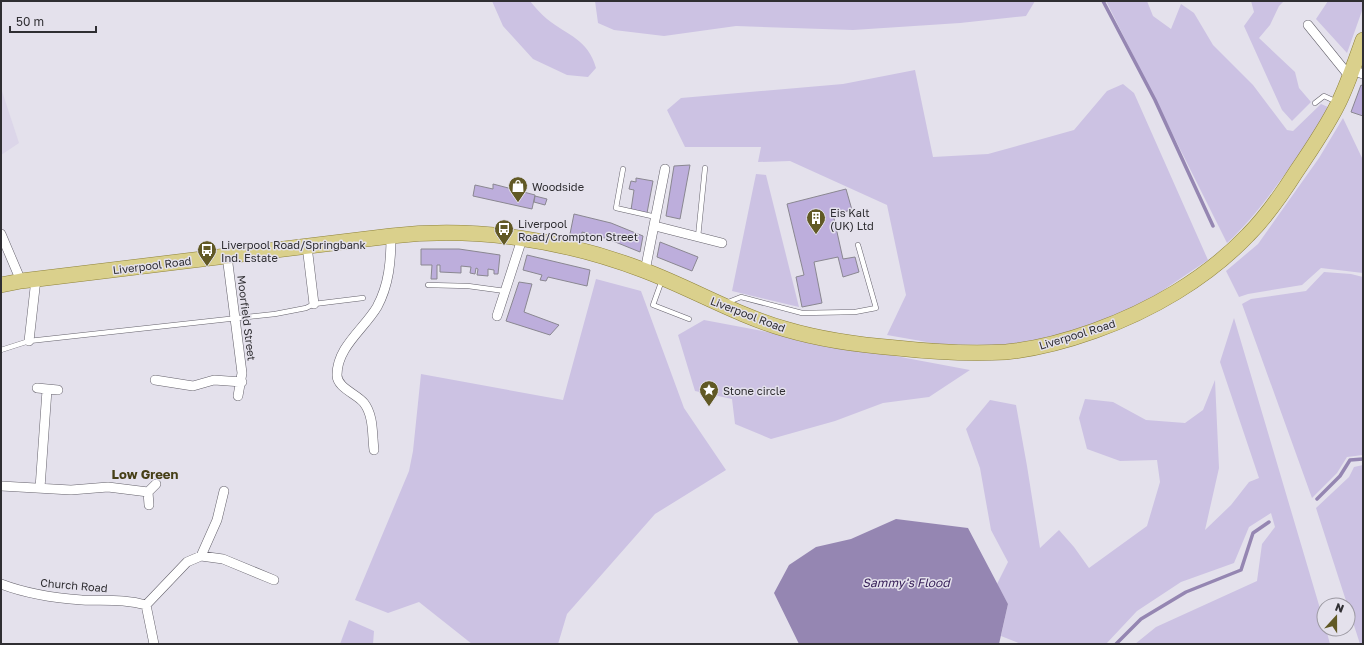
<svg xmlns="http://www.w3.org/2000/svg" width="1364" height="645" font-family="'Golos Text',sans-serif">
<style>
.built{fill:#dcd6e9}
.green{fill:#ccc2e3}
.water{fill:#9586b2}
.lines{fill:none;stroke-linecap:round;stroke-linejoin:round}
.stream{stroke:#9586b2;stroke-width:3.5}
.building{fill:#bdaedc;stroke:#8a8791}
.lane-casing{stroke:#65626c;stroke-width:5.5}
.street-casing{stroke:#65626c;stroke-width:10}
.primary-casing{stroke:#8f833a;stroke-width:16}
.lane{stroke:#fff;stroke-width:4.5}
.street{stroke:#fff;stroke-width:9}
.primary{stroke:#dad08c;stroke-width:15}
.labels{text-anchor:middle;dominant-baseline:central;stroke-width:3;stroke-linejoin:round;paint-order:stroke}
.poi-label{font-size:11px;fill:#2f2e32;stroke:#e4e1ec;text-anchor:start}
.street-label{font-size:11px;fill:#2f2e32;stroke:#e4e1ec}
.water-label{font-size:12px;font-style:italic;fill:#3a235b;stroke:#e4e1ec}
.quarter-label{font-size:13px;font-weight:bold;fill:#463f16;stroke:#e4e1ec}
</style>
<rect width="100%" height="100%" fill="#e4e1ec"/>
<path class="built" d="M1,88L19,143L1,155Z"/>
<path class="green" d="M492,1H530C535,7 541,14 547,19C568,36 588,39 596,68L588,77L567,75L533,59L503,26Z
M595,1H1035L1026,16L960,23L853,30L736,26L664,36L614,30L598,23Z
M1106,1H1147L1153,16L1171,29L1181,4L1194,13L1213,45L1253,85L1287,130L1293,131L1321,104L1328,107C1316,131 1300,153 1285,174C1267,199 1250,222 1227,243Z
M1251,1H1284L1279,6L1270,25L1259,38L1295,72L1299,88L1311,102L1292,121L1282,110L1244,26L1254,12Z
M1328,1H1363V8L1347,53L1316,19Z
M915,70L933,157L988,154L1074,130L1107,91L1123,84L1134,93L1208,260L1153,297L1093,329L1014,345L938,344L887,335L906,295L887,205L790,161L758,162L761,147H685L667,110L681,98L843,84Z
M1343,118L1363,160V273L1321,268L1302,285L1248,294L1239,297L1226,271L1258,244L1319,158Z
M756,174L766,175L799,307L732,291Z
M1324,272L1351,274L1363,277V455L1347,457L1337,473L1312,498L1242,304L1251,299L1306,291Z
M596,279L641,291L684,408L726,470L655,514L567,614L558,644H472L419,602L388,613L355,600L409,471L413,451L421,374L563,400Z
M1234,318L1324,622V629H1326L1330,644H1135L1156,627L1257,581L1262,544L1275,527L1271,513L1249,527L1234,563L1181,582L1137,611L1106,644H1021L1001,636L1008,604L997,584L1008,562L991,530L980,468L966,429L990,400L1016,405L1027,466L1040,548L1059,530L1074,547L1089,568L1147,526L1160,482L1157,460L1120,461L1087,449L1079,418L1085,399L1113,402L1146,420L1185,423L1203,410L1215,380L1219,468L1205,530L1231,505L1249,482L1259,478L1220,362Z
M704,320L970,370L929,397L883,403L835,421L771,439L735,424L732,399L695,391L678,335Z
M1363,465V644H1360L1316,508L1349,477L1354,467Z
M349,620L374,631L373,644H340Z"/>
<path class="water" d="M896,519L968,528L1008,604L999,644H799L774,593L789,565L816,547L851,539Z"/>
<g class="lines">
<path class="stream" d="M1103,1L1155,100L1213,226
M1317,499L1340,476L1350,460L1363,459
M1116,644L1141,619L1186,592L1241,570L1253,533L1269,522"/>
</g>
<path class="building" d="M1361,85L1363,86V116L1351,112Z
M690,165L680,219L666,216L674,166Z
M636,178L653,181L647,213L631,210L634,190L629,189L631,181L636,182Z
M493,184L535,195L532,209L473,196L475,185L493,189Z
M846,189L852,210L833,214L843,259L855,257L859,272L843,277L838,257L814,262L822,303L802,307L796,277L804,275L787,204Z
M535,196L547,199L545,205L534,202Z
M574,214L611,223L643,236L640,252L608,239L582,232V236L570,234Z
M660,242L698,257L692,271L657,257Z
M421,249H459L500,255L498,274H494V270L488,269V276L477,275L478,269L476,268L475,274L470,273L471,267L461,266V273L440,272V265H437V279H431L432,265H421Z
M527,255L590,270L587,286L548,277L546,281L540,280L542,275L523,270Z
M519,282L532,284L524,312L559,325L550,335L506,321Z"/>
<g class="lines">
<g class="lane-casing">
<path id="lane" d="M1315,103L1324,96L1337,102
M623,169L616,208L656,217
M698,237L705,168
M662,280L653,305L689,319
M428,285L468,286L505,291
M726,303L741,297L802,313L855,312L876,308L858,245
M1,350L29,341L275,314L306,308L314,304L363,298"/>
</g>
<g class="street-casing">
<path id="street" d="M1308,25L1350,77
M1353,70L1363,74
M655,226L722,243
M1,234L21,281
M307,246L314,304
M227,256L242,373L238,396
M645,271L665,169
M497,316L522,239
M29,341L36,279
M155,380L193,386L214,380L242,382
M37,388L58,390
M374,450C372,435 374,416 364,403C357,394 337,388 337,375C337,347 364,329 377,307C389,285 391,261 391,236
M1,486L71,490L108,487L148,492
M40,488L47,390
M149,505L148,492L156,484
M201,556L217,520L224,491
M1,584C27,594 54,598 82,600C104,601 125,599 146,605
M146,605L187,562L201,556L223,559L274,580
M146,605L154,644"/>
</g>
<g class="primary-casing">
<path id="primary" d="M1,285L21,281L391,236C476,226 564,240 643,270C691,288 736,315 785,329C822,340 859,345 897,348C933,352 970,354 1006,352C1036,349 1066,341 1094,331C1150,311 1206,279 1248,235C1267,216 1282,194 1296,172C1311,150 1326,128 1338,104C1348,84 1355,62 1363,40"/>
</g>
<use href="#lane" class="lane"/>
<use href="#street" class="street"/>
<use href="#primary" class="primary"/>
</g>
<defs>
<g id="shop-pin" transform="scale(1)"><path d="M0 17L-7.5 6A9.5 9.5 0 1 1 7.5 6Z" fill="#615925" stroke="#e4e1ec"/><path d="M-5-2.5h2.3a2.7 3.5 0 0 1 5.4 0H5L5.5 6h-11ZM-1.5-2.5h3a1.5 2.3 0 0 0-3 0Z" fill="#fff"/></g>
<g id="building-pin" transform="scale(1)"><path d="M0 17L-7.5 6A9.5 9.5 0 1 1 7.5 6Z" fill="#615925" stroke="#e4e1ec"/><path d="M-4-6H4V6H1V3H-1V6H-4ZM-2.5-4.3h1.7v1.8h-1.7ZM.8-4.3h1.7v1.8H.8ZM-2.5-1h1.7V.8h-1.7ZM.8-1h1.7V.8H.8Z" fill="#fff"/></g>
<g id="bus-pin" transform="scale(1)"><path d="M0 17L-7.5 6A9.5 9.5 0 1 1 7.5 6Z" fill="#615925" stroke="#e4e1ec"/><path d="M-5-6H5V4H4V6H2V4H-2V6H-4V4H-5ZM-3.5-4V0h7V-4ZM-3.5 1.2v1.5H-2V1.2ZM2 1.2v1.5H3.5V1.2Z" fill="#fff"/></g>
<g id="sight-pin" transform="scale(1)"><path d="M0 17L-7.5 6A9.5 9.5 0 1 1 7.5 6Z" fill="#615925" stroke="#e4e1ec"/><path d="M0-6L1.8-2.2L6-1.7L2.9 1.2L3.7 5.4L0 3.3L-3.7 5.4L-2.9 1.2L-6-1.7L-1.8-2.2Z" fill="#fff"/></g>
</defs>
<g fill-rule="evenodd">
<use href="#shop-pin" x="518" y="186"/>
<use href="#building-pin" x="816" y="218"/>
<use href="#bus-pin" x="504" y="229"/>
<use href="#bus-pin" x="207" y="250"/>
<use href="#sight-pin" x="709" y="390"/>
</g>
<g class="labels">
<g class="poi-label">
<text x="532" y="186">Woodside</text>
<text x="830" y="212">Eis Kalt<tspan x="830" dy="13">(UK) Ltd</tspan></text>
<text x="518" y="223">Liverpool<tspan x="518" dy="13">Road/Crompton Street</tspan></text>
<text x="221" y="244">Liverpool Road/Springbank<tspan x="221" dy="13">Ind. Estate</tspan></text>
<text x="723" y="390">Stone circle</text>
</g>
<g class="street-label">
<text transform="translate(152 265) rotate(-7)">Liverpool Road</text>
<text transform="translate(748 314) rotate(21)">Liverpool Road</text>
<text transform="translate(247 318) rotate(83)">Moorfield Street</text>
<text transform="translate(1077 334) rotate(-17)">Liverpool Road</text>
<text transform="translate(74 585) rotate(5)">Church Road</text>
</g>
<g class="water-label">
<text x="906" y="582">Sammy's Flood</text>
</g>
<g class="quarter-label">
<text x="145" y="474">Low Green</text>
</g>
</g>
<rect width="1364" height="645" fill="none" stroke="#2f2e32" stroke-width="4"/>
<g transform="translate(1336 617) rotate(21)"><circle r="19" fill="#e4e1ec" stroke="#9c99a2"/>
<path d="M0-3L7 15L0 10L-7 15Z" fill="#615925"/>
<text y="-6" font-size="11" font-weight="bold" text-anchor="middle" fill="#2f2e32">N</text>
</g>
<path d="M10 26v6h86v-6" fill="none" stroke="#2f2e32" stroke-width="2"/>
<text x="16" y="26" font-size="12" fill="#2f2e32" stroke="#e4e1ec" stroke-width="3" paint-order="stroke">50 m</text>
</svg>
